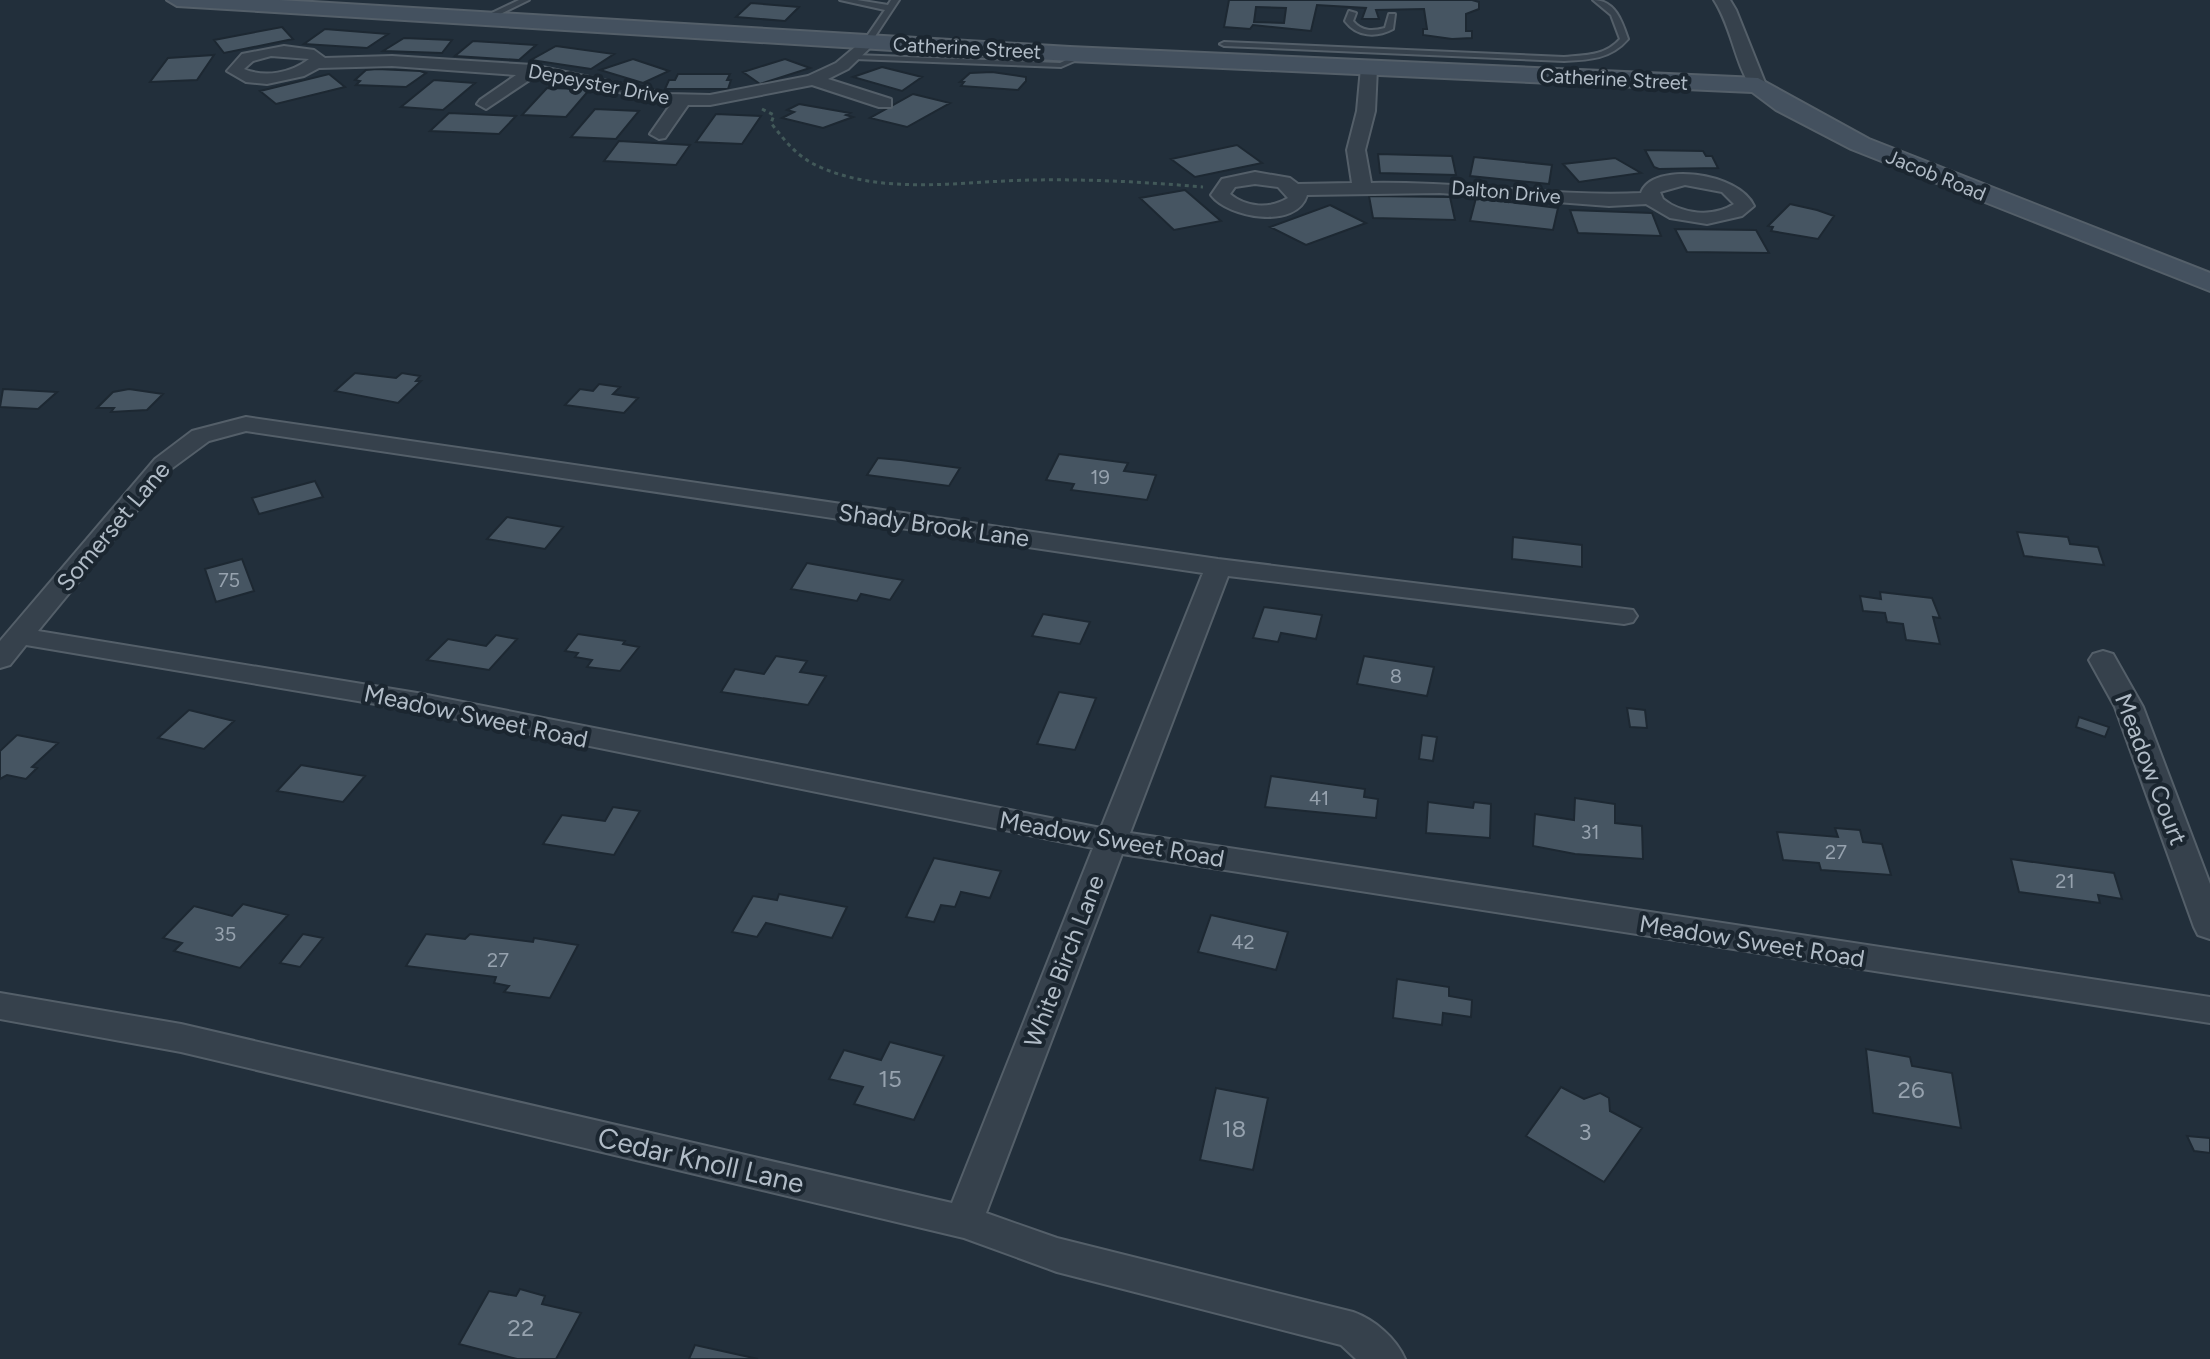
<svg xmlns="http://www.w3.org/2000/svg" width="2210" height="1359" font-family="Figtree,sans-serif">
<style>
.building{fill:#465562;stroke:#1d2832;stroke-width:2;fill-rule:evenodd}
.lines{fill:none;stroke-linecap:round;stroke-linejoin:round}
.lane-casing{stroke:#545f69;stroke-width:4}
.street-casing{stroke:#545f69;stroke-width:4}
.secondary-casing{stroke:#545f69;stroke-width:4}
.path{stroke:#425959;stroke-width:3;stroke-dasharray:4 4;stroke-linecap:butt}
.lane{fill:#36414c;fill-rule:evenodd}
.street{fill:#36414c;fill-rule:evenodd}
.secondary{fill:#44515f;fill-rule:evenodd}
.labels{text-anchor:middle;dominant-baseline:central;stroke-width:8;stroke-linejoin:round;paint-order:stroke}
.far-street-label{font-size:20px;fill:#b1bcc7;stroke:#1b2630}
.number-label{font-size:20px;fill:#96a2ae}
.street-label{font-size:24px;fill:#b1bcc7;stroke:#1b2630}
.near-number-label{font-size:24px;fill:#96a2ae}
.near-street-label{font-size:28px;fill:#b1bcc7;stroke:#1b2630}
</style>
<rect width="100%" height="100%" fill="#222f3b"/>
<path class="building" d="M1229,0H1472L1479,2V9L1466,14V31H1472V38L1452,39L1423,35V29H1427L1424,9L1376,10L1379,19H1362L1366,8L1317,5L1311,31L1253,25L1250,29L1224,27ZM1256,7L1286,8L1284,23L1254,22Z
M751,3L799,7L785,21L736,17Z
M282,27L293,39L224,53L214,40Z
M325,29L388,34L367,48L304,44Z
M404,38L452,40L442,53L383,51Z
M473,41L536,45L519,60L455,56Z
M556,46L614,54L591,69L531,60Z
M214,55L197,80L150,82L168,58Z
M633,59L669,71L643,83L600,70Z
M785,59L810,68L760,84L743,72Z
M882,67L922,77L902,91L853,77Z
M377,69L420,71L426,73L406,87L356,85L360,81L355,80L366,70Z
M992,72L1026,77V81L1018,90L961,86L964,82H960L970,73Z
M329,74L345,87L276,104L260,91Z
M678,74H730L727,80H731L728,89H665L669,80H675Z
M434,80L475,83L443,110L401,107Z
M547,88L590,89L566,117L522,115Z
M913,94L950,103L907,127L870,118Z
M799,104L850,113L846,115L853,117L823,128L782,118L794,112L787,110Z
M595,109L639,111L616,139L571,137Z
M449,113L516,116L499,134L430,131Z
M716,114L761,116L742,144L696,142Z
M619,141L690,145L676,165L604,161Z
M1237,145L1262,163L1195,177L1171,159Z
M1645,150L1703,151L1706,156H1712L1718,168L1659,169L1654,167Z
M1378,154L1452,156L1456,175L1380,173Z
M1474,157L1552,165L1549,184L1470,176Z
M1615,158L1641,173L1579,182L1563,164Z
M1185,190L1221,221L1174,230L1140,198Z
M1369,196L1450,197L1455,220L1373,218Z
M1476,198L1558,208L1553,230L1470,221Z
M1790,204L1817,210L1834,216L1818,239L1771,231L1773,227L1768,226Z
M1330,205L1366,223L1306,245L1270,227Z
M1570,210L1652,213L1661,236L1578,233Z
M1675,229L1756,230L1769,253L1687,252Z
M355,373L396,378L402,373L420,376L416,381H421L398,403L335,391Z
M599,384L620,387L613,394L638,398L624,413L565,405L580,389L593,391Z
M3,389L57,392L38,409L0,407Z
M129,389L163,394L147,410L111,412L114,408H97L113,392Z
M1059,454L1128,463L1124,471L1156,475L1147,500L1071,490L1074,484L1046,480Z
M878,458L901,460L960,468L949,486L867,475Z
M315,481L323,497L259,514L252,498Z
M507,517L563,527L545,549L487,539Z
M2017,532L2068,537L2070,544L2098,547L2104,565L2024,556Z
M1513,537L1582,545V567L1512,559Z
M242,559L254,591L216,602L205,569Z
M807,563L903,580L890,600L861,594L857,601L791,589Z
M1880,592L1932,598L1940,618L1933,617L1940,644L1906,640L1903,624L1887,622L1885,613L1863,611L1860,596L1881,599Z
M1264,607L1322,615L1316,639L1281,633L1278,642L1253,638Z
M1043,614L1090,622L1080,644L1032,636Z
M578,634L625,641L623,644L639,647L620,671L587,667L592,660L575,657L578,653L565,651Z
M496,635L517,639L489,670L427,660L448,639L486,646Z
M776,656L807,661L800,672L826,676L808,705L721,692L735,669L764,674Z
M1364,656L1434,667L1427,696L1357,684Z
M1059,692L1096,698L1075,750L1037,744Z
M1627,708L1645,710L1647,728L1630,727Z
M189,710L234,721L204,749L158,738Z
M2079,717L2109,727L2105,737L2076,727Z
M17,735L58,743L32,767L37,768L26,779L7,775L0,779V751Z
M1422,735L1437,737L1433,761L1419,759Z
M301,765L365,776L343,802L277,791Z
M1271,776L1365,789L1364,797L1378,799L1376,818L1265,807Z
M1575,798L1615,804V823L1642,826L1643,859L1575,854L1533,846L1535,814L1574,820Z
M1428,802L1473,808L1474,802L1491,804L1490,838L1426,833Z
M613,807L640,811L614,855L543,844L562,815L605,821Z
M1835,828L1860,830L1863,842L1882,844L1891,875L1821,870L1819,863L1783,860L1777,832L1838,837Z
M934,858L1001,871L990,898L961,892L955,907L941,905L934,922L906,917Z
M2011,859L2114,873L2122,899L2098,895L2100,903L2019,892Z
M779,894L847,907L832,938L766,923L757,937L732,932L753,896L777,900Z
M243,904L288,915L240,968L174,951L182,943L163,938L194,906L232,916Z
M1211,915L1288,932L1276,970L1198,952Z
M303,934L323,938L300,967L280,963Z
M426,934L465,939L470,934L533,942L534,938L578,945L550,998L504,992L509,986L494,983L496,977L406,966Z
M1397,979L1449,987V996L1472,1000L1471,1017L1443,1013L1442,1025L1393,1018Z
M890,1042L944,1056L914,1120L854,1104L863,1087L829,1079L844,1050L881,1060Z
M1866,1049L1910,1057L1912,1066L1952,1073L1961,1128L1873,1113Z
M1561,1087L1584,1099L1600,1093L1609,1098L1610,1111L1642,1128L1604,1182L1526,1136Z
M1216,1088L1268,1098L1253,1170L1200,1160Z
M2187,1136L2210,1138V1153L2194,1151Z
M520,1289L545,1296L542,1304L581,1313L556,1359H517L459,1344L489,1291L516,1296Z
M695,1345L758,1359H689Z"/>
<g class="lines">
<g class="lane-casing">
<path id="lane" d="M519,0H529L486,21L479,19Z
M840,0H857L888,5L891,0H899L870,44H867L863,42L885,10Z
M1593,0C1615,0 1622,21 1628,39C1611,59 1589,60 1564,61L1224,46L1220,44L1224,42L1564,57C1585,55 1605,56 1620,39L1611,15Z
M1349,11L1356,13L1353,21C1362,32 1373,31 1385,28L1389,14H1395L1393,29C1376,38 1357,37 1345,21Z
M1081,53L1088,55L1061,67L855,59L851,57L855,55L1060,63Z"/>
</g>
<g class="street-casing">
<path id="street" d="M1714,0H1730L1736,10L1766,85L1764,89H1752C1734,61 1732,28 1714,0Z
M867,37L873,39V45L848,69L828,79L891,99V107H879L812,85L710,105H688L665,138L659,139L650,134L671,104L571,81L534,77L486,109L477,104L480,100L516,75L392,66L319,68L304,76L267,84L246,82L227,71L242,54L284,46L314,50L325,58L392,56L533,65L668,94L710,95L808,76L836,63ZM271,56L309,59C291,73 265,78 244,69L253,61Z
M1369,63L1377,68L1375,111L1365,150L1371,183C1461,181 1551,197 1641,193C1652,161 1739,172 1754,206L1742,216L1707,224L1670,218L1646,204L1609,206L1440,193L1307,195C1297,230 1228,218 1211,195L1222,179L1255,172L1290,178L1298,184L1352,183L1347,150L1357,111L1361,68ZM1255,184L1278,187L1288,198C1270,209 1247,208 1230,194L1235,187ZM1685,185L1722,192L1734,204C1713,218 1681,214 1663,199L1660,192Z
M246,417L1218,559L1633,610L1637,616L1633,622L1624,624L1228,576L1130,833L2210,997V1023L1122,854L986,1213L1057,1238L1353,1312C1375,1320 1396,1338 1405,1359H1356L1341,1345L1057,1272L964,1238L181,1052L0,1019V993L181,1024L952,1203L1093,848L417,711L26,645L10,665L0,668V641L155,459L192,431ZM246,431L1203,573L1101,828L417,693L38,631L171,469L209,441Z
M2103,651L2113,654L2143,707L2210,884V939L2198,935L2194,927L2115,707L2089,660L2093,654Z"/>
</g>
<g class="secondary-casing">
<path id="secondary" d="M167,0H279L1070,47L1758,78L1869,139L2210,273V291L1851,149L1776,110L1752,92L1070,61L177,6Z"/>
</g>
<path class="path" d="M762,109L774,115L771,123C785,141 798,158 820,167C885,196 963,181 1032,180C1089,179 1146,182 1203,187"/>
<use href="#lane" class="lane"/>
<use href="#street" class="street"/>
<use href="#secondary" class="secondary"/>
</g>
<g class="labels">
<g class="far-street-label">
<text transform="translate(967 48) rotate(3)">Catherine Street</text>
<text transform="translate(1614 79) rotate(3)">Catherine Street</text>
<text transform="translate(599 84) rotate(11)">Depeyster Drive</text>
<text transform="translate(1936 175) rotate(22)">Jacob Road</text>
<text transform="translate(1506 192) rotate(5)">Dalton Drive</text>
</g>
<g class="number-label">
<text x="1100" y="477">19</text>
<text x="229" y="580">75</text>
<text x="1396" y="676">8</text>
<text x="1319" y="798">41</text>
<text x="1590" y="832">31</text>
<text x="1836" y="852">27</text>
<text x="2065" y="881">21</text>
<text x="225" y="934">35</text>
<text x="1243" y="942">42</text>
<text x="498" y="960">27</text>
</g>
<g class="street-label">
<text transform="translate(934 525) rotate(8)">Shady Brook Lane</text>
<text transform="translate(113 526) rotate(-50)">Somerset Lane</text>
<text transform="translate(476 716) rotate(12)">Meadow Sweet Road</text>
<text transform="translate(2151 769) rotate(69)">Meadow Court</text>
<text transform="translate(1112 839) rotate(10)">Meadow Sweet Road</text>
<text transform="translate(1752 941) rotate(9)">Meadow Sweet Road</text>
<text transform="translate(1064 961) rotate(-69)">White Birch Lane</text>
</g>
<g class="near-number-label">
<text x="890" y="1078">15</text>
<text x="1911" y="1089">26</text>
<text x="1234" y="1128">18</text>
<text x="1585" y="1131">3</text>
<text x="521" y="1327">22</text>
</g>
<g class="near-street-label">
<text transform="translate(701 1160) rotate(13)">Cedar Knoll Lane</text>
</g>
</g>
</svg>
